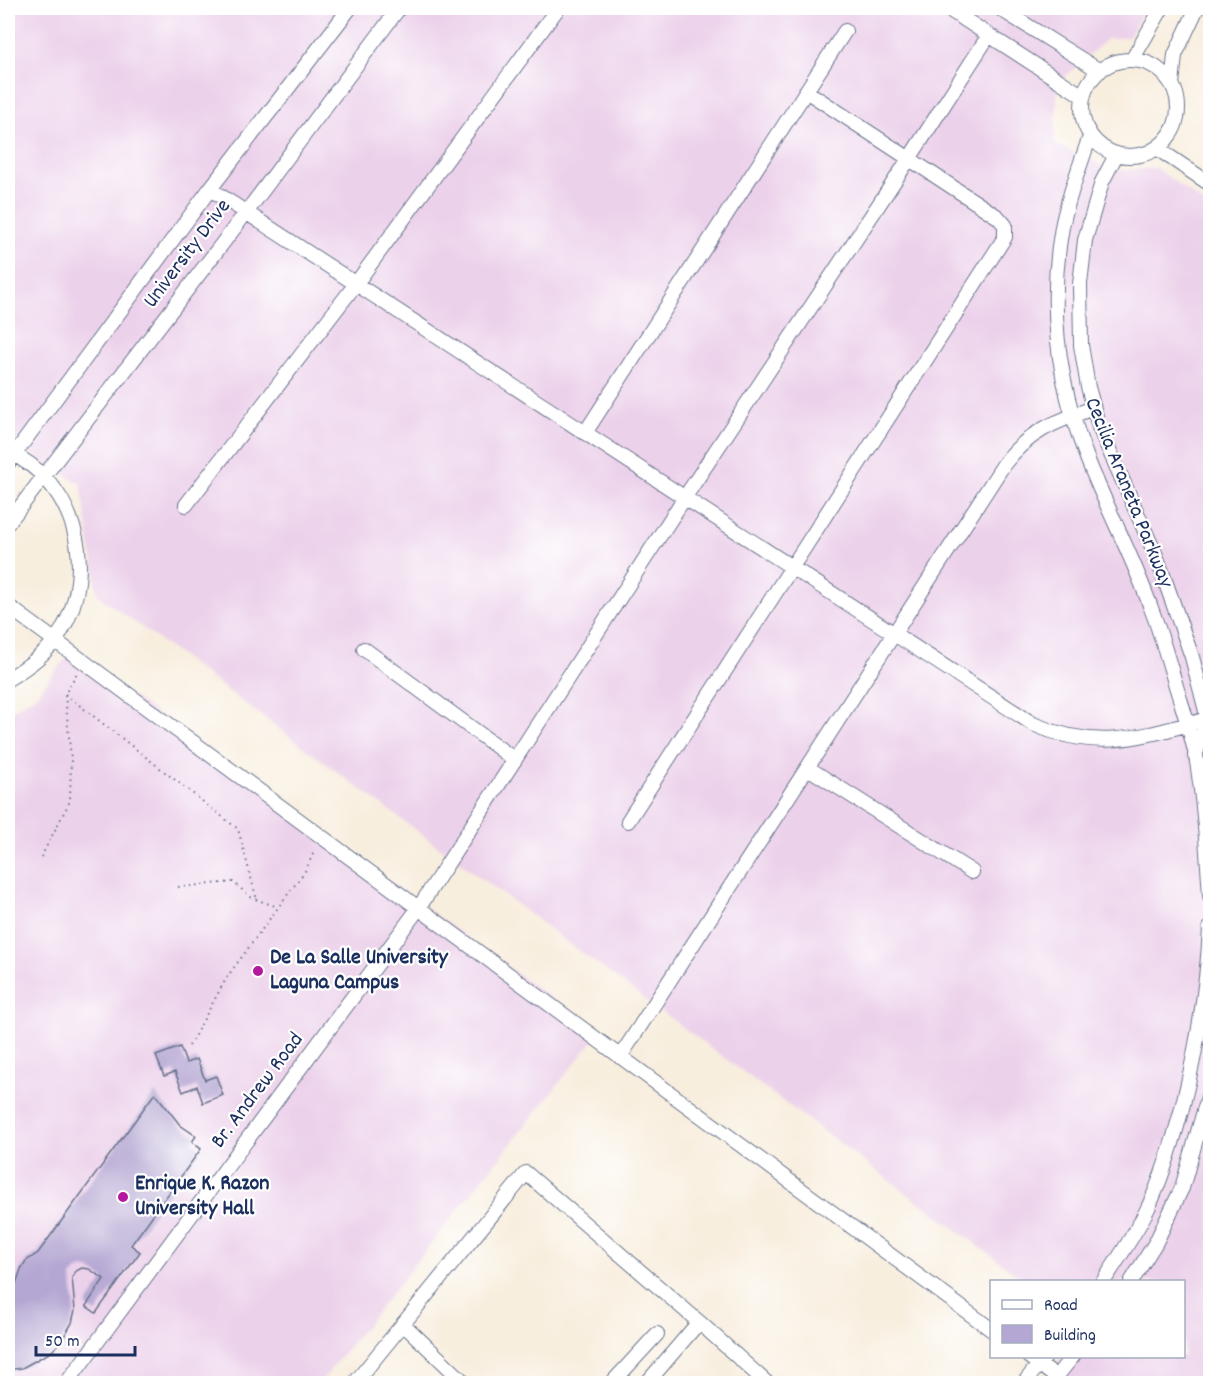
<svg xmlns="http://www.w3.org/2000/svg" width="1218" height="1391" font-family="Dekko,sans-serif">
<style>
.built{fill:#ecd1ea}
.building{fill:#b5a7d3}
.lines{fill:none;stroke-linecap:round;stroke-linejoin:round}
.minor-casing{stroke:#68728b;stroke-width:16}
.path{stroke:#68728b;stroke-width:2;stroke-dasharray:1.5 4.5;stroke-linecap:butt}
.minor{stroke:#fff;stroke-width:14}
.poi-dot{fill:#b5179e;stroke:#fff;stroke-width:2}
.labels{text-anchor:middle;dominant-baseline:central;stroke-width:4.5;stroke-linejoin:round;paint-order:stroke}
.street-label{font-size:22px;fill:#1b2f5e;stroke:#fff}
.poi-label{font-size:22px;font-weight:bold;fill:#1b2f5e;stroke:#fff;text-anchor:start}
</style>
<rect width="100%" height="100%" fill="#fff"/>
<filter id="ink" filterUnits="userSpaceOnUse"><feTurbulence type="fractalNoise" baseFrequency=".0167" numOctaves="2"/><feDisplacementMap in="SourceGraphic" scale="12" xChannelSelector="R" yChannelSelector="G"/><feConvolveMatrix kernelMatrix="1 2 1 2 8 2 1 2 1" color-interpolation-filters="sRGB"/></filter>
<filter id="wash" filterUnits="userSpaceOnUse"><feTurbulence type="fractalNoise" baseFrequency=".008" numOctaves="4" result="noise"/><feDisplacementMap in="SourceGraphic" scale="24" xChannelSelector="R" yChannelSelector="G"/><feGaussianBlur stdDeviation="1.35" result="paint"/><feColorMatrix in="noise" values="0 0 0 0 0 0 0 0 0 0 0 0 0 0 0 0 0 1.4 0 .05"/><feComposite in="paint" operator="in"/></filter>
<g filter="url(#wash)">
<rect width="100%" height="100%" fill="#f8eede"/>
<path class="built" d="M8,8H1145L1129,37L1107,39L1058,83L1054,144L1115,171L1156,168L1210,208V1383H1040L1062,1357L1184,1356V1282L1026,1281L98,595L81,484L8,441Z
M71,652L599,1033L320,1383L8,1384V713L35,696Z"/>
<g id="blocks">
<path class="building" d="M180,1047L186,1063L197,1059L205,1080L216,1076L223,1095L203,1103L197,1086L183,1092L175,1072L164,1076L156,1056Z
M155,1093L180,1125L196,1136L192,1142L201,1149L131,1245L140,1252L96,1313L86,1306L104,1279L89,1269L82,1268L76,1271L72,1277L75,1310L72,1323L60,1343L51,1352L31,1363L22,1368L8,1370V1297L14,1290L21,1269L26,1261L38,1253Z"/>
</g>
</g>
<g filter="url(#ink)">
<use href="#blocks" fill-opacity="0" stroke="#68728b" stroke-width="1.5"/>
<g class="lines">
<g class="minor-casing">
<path id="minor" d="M947,8L1083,96
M999,8L1100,71
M1082 108a48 48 0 1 1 96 0a48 48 0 1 1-96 0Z
M1132,60L1162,8
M1172,84L1175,55L1197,8
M1090,136C1080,166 1068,196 1062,227C1048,306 1058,384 1087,458C1107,509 1133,557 1151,608C1161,634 1168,660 1176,686C1183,709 1191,732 1196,756C1204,802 1207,849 1210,896
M1158,149L1210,184
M1116,155L1102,182L1085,240L1080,284L1081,345L1088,387L1099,427L1157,558L1192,657L1208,719L1195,756
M210,189L1033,724C1099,753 1143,736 1208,719L1210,731
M585,433L845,31
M8,452C75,480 98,569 62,630C49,652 29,666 8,679
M8,463L210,189L350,8
M186,505L355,285L558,8
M8,523L245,214L399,8
M8,606L992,1330
M364,649L515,760
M808,768L972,872
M628,821L1005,237V225L998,217L806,91
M620,1057L1004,464C1029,431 1055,422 1093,408
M1103,1282C1119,1258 1135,1234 1148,1208C1163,1176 1173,1142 1182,1108C1197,1049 1207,989 1210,928
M1131,1282L1156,1242L1182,1188L1210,1090
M403,1324L466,1384
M1028,1356L1056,1377L1073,1356
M66,1384L418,909L685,497L909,159L989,35
M354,1384L526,1173L699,1322
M611,1384L657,1334
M646,1384L699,1322L768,1384
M1023,1384L1046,1356"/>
</g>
<path class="path" d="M1205,70L1210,68
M65,694L238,829L257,900
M41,857L70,801L71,759L65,694L77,673
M178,887L233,882L252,898L278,907
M189,1046L227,977L305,871L315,850"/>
<use href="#minor" class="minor"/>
</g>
</g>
<g class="poi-dot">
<circle cx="258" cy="971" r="6"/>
<circle cx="123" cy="1197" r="6"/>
</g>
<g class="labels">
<g class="street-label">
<text transform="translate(188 254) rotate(-53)">University Drive</text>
<text transform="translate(1128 493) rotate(68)">Cecilia Araneta Parkway</text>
<text transform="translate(258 1091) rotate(-53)">Br. Andrew Road</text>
</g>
<g class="poi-label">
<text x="270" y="958">De La Salle University<tspan x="270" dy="25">Laguna Campus</tspan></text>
<text x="135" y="1184">Enrique K. Razon<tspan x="135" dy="25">University Hall</tspan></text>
</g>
</g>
<rect width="1218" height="1391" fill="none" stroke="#fff" stroke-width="30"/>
<rect x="990" y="1280" width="195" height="78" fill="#ffffff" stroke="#a4acbf" stroke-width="1.5"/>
<rect x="1002" y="1300" width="30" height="9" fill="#ffffff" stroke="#a4acbf" stroke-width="1.5"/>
<text x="1044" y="1310" font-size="18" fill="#1b2f5e">Road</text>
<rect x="1002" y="1325" width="30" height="18" fill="#b5a7d3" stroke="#a4acbf" stroke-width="1.5"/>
<text x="1044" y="1340" font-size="18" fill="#1b2f5e">Building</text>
<path d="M36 1346v9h99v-9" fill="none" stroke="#1b2f5e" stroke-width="3"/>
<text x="45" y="1346" font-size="18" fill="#1b2f5e" stroke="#ffffff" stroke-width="4.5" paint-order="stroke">50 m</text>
</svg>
